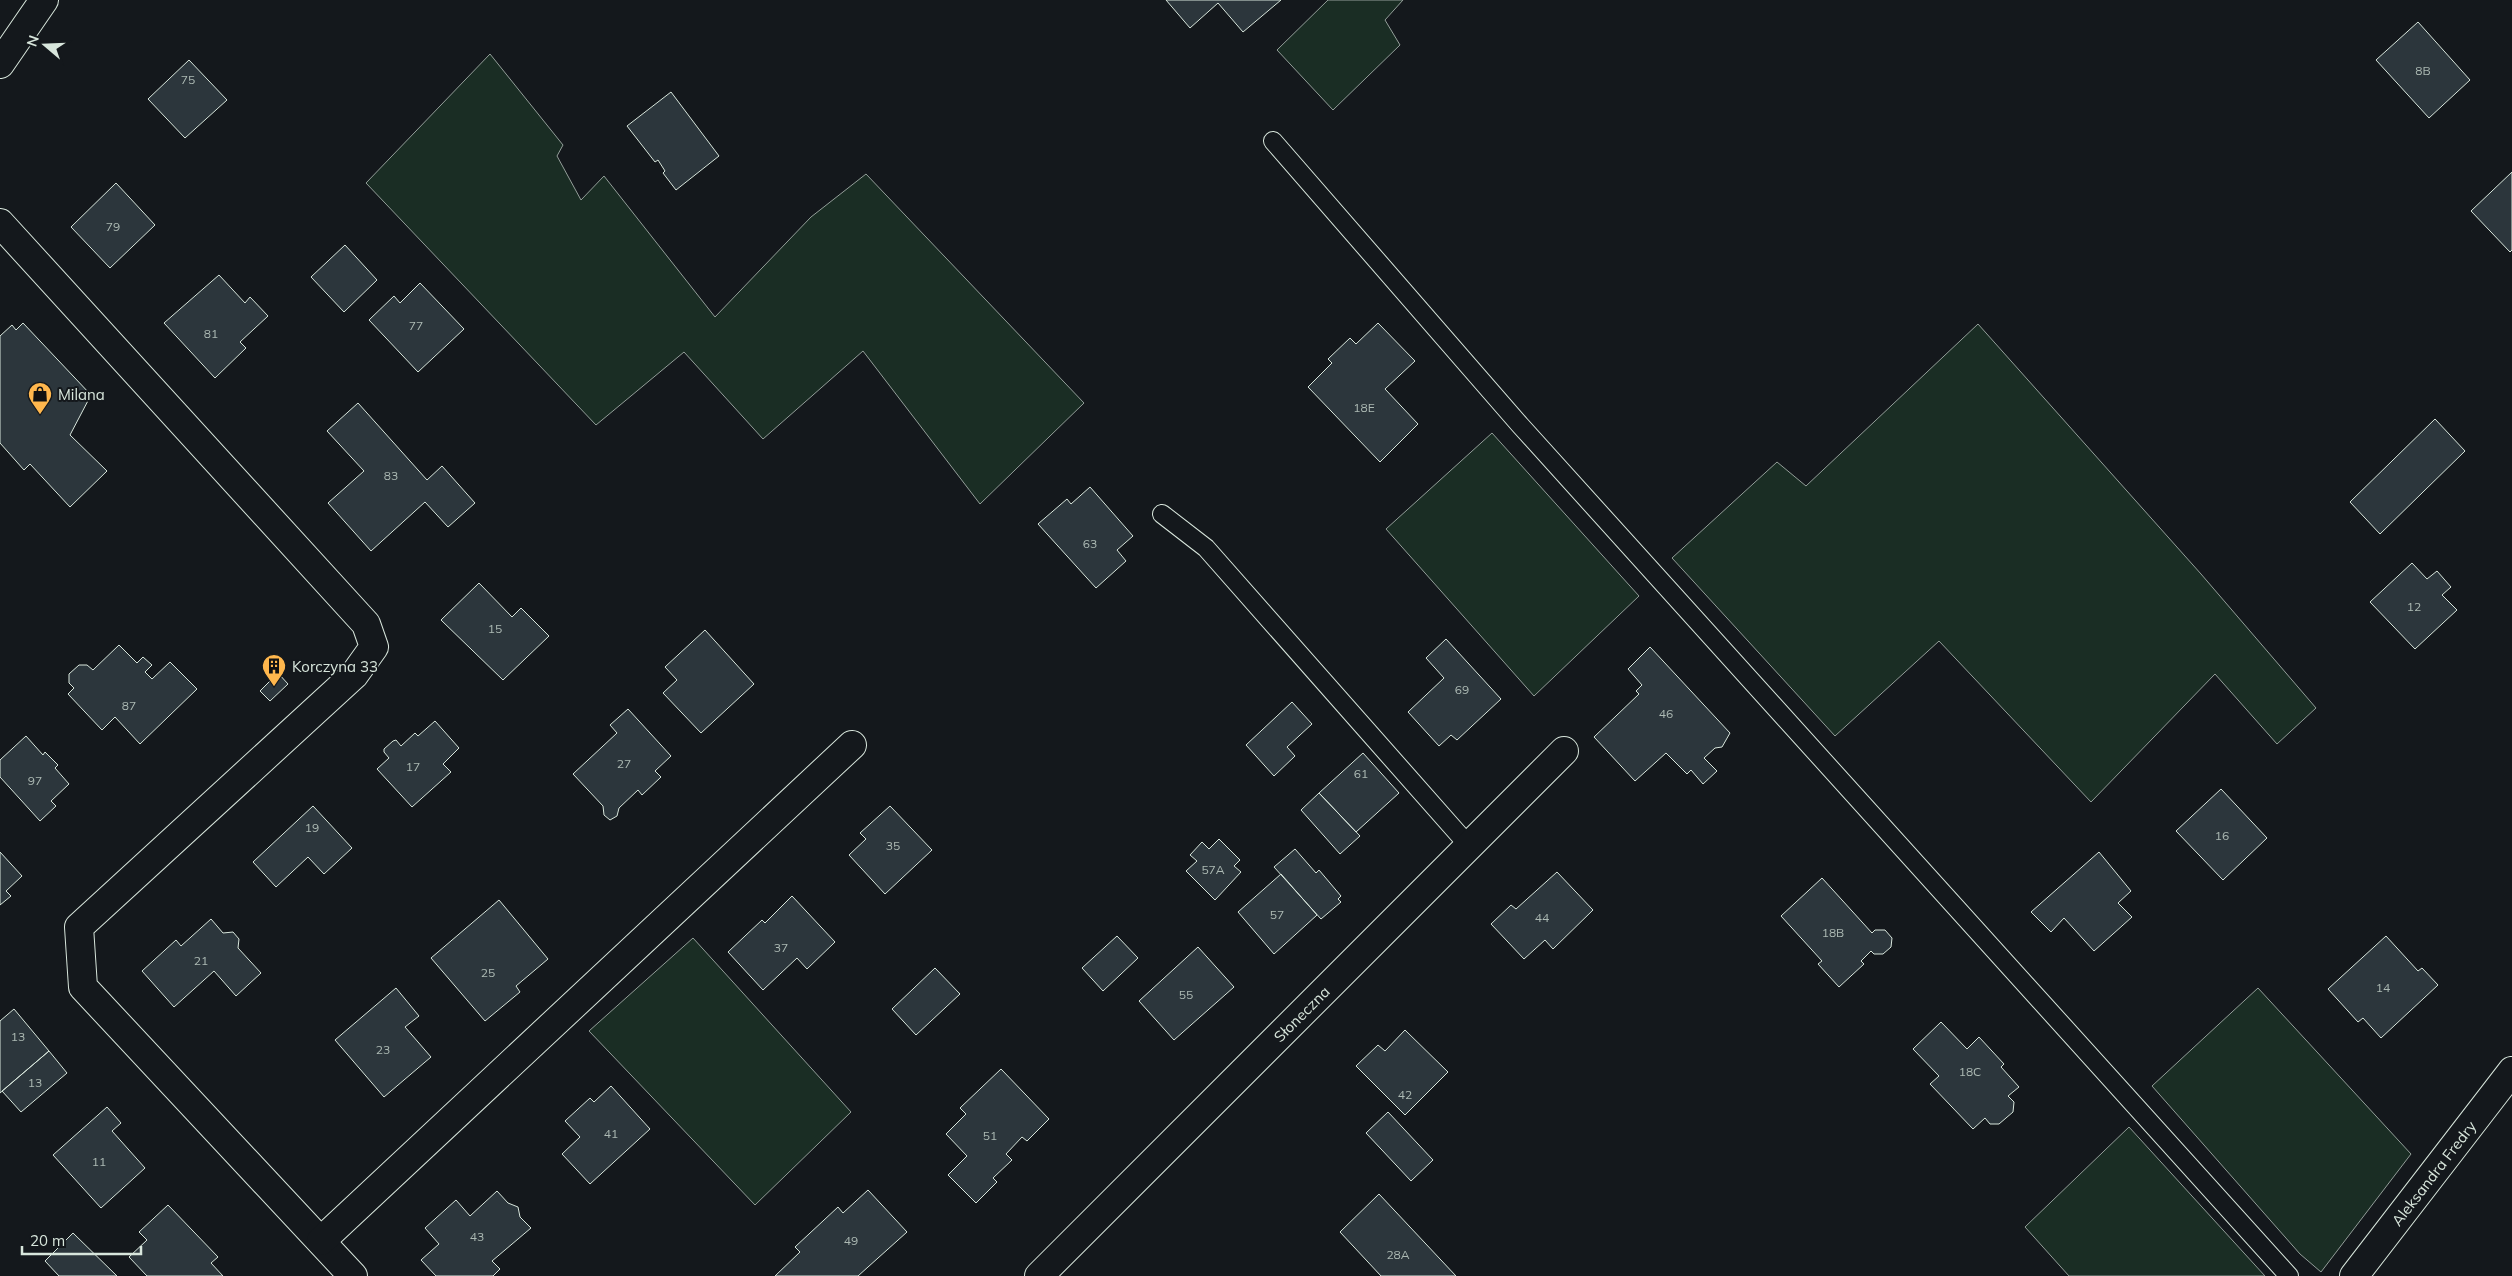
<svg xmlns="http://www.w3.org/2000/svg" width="2512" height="1276" font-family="Mulish,sans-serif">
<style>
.green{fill:#1a2d24;stroke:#939e99}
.building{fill:#2c363c;stroke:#d8e6dc}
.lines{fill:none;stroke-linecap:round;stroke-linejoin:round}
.lane-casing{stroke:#d8e6dc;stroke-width:20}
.street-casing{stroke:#d8e6dc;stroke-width:30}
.secondary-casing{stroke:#d8e6dc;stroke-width:30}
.lane{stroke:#14181c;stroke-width:18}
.street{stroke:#14181c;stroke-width:28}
.secondary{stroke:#14181c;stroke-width:28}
.labels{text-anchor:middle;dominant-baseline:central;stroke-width:4;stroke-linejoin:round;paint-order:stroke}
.number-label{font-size:12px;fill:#adbab4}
.poi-label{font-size:15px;fill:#d8e6dc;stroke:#14181c;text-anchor:start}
.street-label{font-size:15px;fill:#d8e6dc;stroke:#14181c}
</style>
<rect width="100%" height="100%" fill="#14181c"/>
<path class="green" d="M1328,0H1403L1385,20L1400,45L1333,110L1277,50Z
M490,54L563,145L557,156L581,200L604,176L715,317L811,217L866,174L1084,403L980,504L863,351L763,439L684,352L596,425L366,183Z
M1978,324L2201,574L2316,708L2277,744L2215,674L2091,802L1939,641L1835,736L1672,558L1777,462L1806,486Z
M1492,433L1639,596L1534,696L1386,529Z
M693,938L851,1112L755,1205L589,1031Z
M2258,988L2411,1154L2321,1272L2300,1254L2152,1086Z
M2129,1127L2265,1276H2069L2025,1227Z"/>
<path class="building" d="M1166,0H1281L1243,32L1218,3L1190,28Z
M2418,22L2470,80L2429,118L2376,60Z
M189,60L227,100L185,138L148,99Z
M671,92L719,156L676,190L663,173L665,171L658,160L655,162L627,126Z
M2512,172V250L2510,252L2471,211Z
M116,183L155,225L110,268L71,227Z
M345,245L377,280L344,312L311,277Z
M219,275L245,303L250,297L268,316L240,342L246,348L215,378L164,323Z
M420,283L464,329L418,372L369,320L394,296L400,303Z
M23,323L91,395L70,435L107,471L70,507L30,464L24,470L0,443V336L12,325L16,330Z
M1378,323L1415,361L1385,389L1418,424L1380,462L1308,387L1332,363L1328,359L1350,338L1356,344Z
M358,403L427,480L442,466L475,503L448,527L425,502L371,551L328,503L364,471L327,431Z
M2435,419L2465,451L2380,534L2350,502Z
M1090,487L1133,536L1117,550L1126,561L1096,588L1038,524L1067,499L1071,504Z
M2412,563L2427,579L2437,571L2451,587L2442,595L2457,610L2415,649L2370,602Z
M479,583L512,617L521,608L549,636L503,680L441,620Z
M705,630L754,684L701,733L663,693L677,680L665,667Z
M1446,639L1501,699L1457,740L1451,735L1439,746L1408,712L1444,678L1426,658Z
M119,645L137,663L143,657L152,665L145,672L152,679L170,662L197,689L140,744L115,717L102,730L68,694L74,688L69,683V674L79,665H87L93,670Z
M1650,647L1730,733L1722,747L1715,748L1704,758L1717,771L1703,784L1691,770L1687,774L1666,753L1635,781L1594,737L1639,694L1636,691L1642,685L1628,669Z
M278,673L288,684L270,701L260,691Z
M1292,702L1312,724L1287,747L1295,756L1274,776L1246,745Z
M628,709L671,756L655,771L661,777L642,795L638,790L619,808L617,816L610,820L604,815L603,806L573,774L617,733L610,725Z
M435,721L459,748L443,764L451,772L412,807L377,769L389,758L384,752V749L393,741L396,740L401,746L415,733L418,736Z
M26,736L43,755L45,752L58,765L55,768L69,784L51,801L56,806L40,821L0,777V760Z
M1363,753L1399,793L1356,832L1319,793Z
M2221,789L2267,838L2223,880L2176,831Z
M1319,793L1360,836L1340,854L1301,810Z
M313,806L352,848L324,874L308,857L276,887L253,862Z
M890,806L932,850L885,894L849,855L866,839L860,833Z
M1219,839L1240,860L1234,866L1241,872L1215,900L1186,871L1197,861L1190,855L1202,842L1209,849Z
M1295,849L1316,873L1319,870L1341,896L1338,899L1341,902L1321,919L1274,867Z
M0,852L22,876L6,891L11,896L0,905Z
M2099,852L2131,891L2118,903L2132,917L2094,951L2064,918L2051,932L2031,912Z
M1557,872L1593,910L1553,949L1545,940L1524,959L1491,924L1511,905L1516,909Z
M1281,874L1317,915L1274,954L1238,912Z
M1822,878L1872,933L1875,930H1885L1892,938L1891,947L1883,954H1874L1871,951L1861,961L1864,964L1839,987L1818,964L1822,961L1781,916Z
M792,896L835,942L807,969L797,958L763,990L728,952L762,920L765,923Z
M499,900L548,959L516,986L520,992L485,1021L431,958Z
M211,919L223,933L233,932L239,939L238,948L261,973L236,996L214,971L174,1007L142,971L176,940L181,946Z
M1117,936L1138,958L1103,991L1082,968Z
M2386,936L2418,971L2422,968L2438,985L2381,1038L2363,1018L2358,1022L2328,989Z
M1198,947L1234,987L1174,1040L1139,1001Z
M935,968L960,994L916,1035L892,1009Z
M396,988L419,1016L405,1027L431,1057L384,1097L335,1040Z
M14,1009L49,1051L0,1093V1021Z
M1941,1022L1967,1049L1979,1037L2004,1064L2001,1067L2019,1087L2008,1096L2014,1102L2013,1112L1999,1124H1990L1985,1118L1973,1129L1930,1084L1939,1076L1913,1049Z
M1405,1030L1448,1072L1405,1115L1356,1066L1378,1045L1385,1051Z
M49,1051L67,1073L21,1112L2,1091Z
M1001,1069L1049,1119L1027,1141L1022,1137L1006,1154L1012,1160L993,1178L997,1182L976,1203L948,1175L967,1156L946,1134L966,1114L960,1108Z
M611,1086L650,1129L590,1184L562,1154L580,1137L565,1121L590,1098L594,1102Z
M107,1107L121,1123L112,1131L145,1168L101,1208L53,1155Z
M1388,1112L1433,1160L1411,1181L1366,1133Z
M868,1190L907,1232L858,1276H775L800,1252L795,1247L838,1207L843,1213Z
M497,1191L508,1203L518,1207L520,1217L531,1228L492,1261L500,1269L493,1276H436L421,1260L439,1244L425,1228L456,1200L470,1216Z
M1379,1194L1456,1276H1381L1340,1232Z
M168,1205L218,1257L211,1263L223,1276H147L129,1257L147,1240L139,1232Z
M73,1233L117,1276H59L45,1261Z"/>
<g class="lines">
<g class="lane-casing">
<path id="lane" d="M1273,141L1520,425L2289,1276
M1162,514L1206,548L1469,846"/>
</g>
<g class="street-casing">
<g id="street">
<path d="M0,223L366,624L374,647L354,675L79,927L83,987L353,1276"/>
<path d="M321,1241L852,745"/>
<path id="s1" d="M1039,1276L1564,751"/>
<path id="s2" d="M2354,1276L2512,1071"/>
</g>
</g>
<g class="secondary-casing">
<path id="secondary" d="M0,64L44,0"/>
</g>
<use href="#lane" class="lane"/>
<use href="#street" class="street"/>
<use href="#secondary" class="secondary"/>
</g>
<defs>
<g id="shop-pin" transform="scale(1.25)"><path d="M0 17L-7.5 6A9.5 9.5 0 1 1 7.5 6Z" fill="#ffb74d" stroke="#14181c"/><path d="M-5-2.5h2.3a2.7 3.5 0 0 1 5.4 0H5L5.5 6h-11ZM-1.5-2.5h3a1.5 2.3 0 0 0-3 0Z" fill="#111"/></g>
<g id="building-pin" transform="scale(1.25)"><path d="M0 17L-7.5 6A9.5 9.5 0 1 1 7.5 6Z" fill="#ffb74d" stroke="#14181c"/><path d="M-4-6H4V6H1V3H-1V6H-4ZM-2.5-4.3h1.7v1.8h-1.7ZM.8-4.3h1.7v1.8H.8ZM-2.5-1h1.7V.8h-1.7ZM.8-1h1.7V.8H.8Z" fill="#111"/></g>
</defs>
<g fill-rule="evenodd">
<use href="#shop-pin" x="40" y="394"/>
<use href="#building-pin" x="274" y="666"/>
</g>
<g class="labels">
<g class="number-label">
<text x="2423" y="70">8B</text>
<text x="188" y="79">75</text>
<text x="113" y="226">79</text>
<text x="416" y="325">77</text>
<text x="211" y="333">81</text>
<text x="1364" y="407">18E</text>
<text x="391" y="475">83</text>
<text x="1090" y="543">63</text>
<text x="2414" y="606">12</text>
<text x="495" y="628">15</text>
<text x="1462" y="689">69</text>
<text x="129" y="705">87</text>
<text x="1666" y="713">46</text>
<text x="624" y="763">27</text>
<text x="413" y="766">17</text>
<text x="1361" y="773">61</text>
<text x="35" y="780">97</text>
<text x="312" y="827">19</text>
<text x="2222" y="835">16</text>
<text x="893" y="845">35</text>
<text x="1213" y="869">57A</text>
<text x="1277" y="914">57</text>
<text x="1542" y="917">44</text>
<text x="1833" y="932">18B</text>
<text x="781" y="947">37</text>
<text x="201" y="960">21</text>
<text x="488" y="972">25</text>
<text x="2383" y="987">14</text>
<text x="1186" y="994">55</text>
<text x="18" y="1036">13</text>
<text x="383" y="1049">23</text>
<text x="1970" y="1071">18C</text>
<text x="35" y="1082">13</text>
<text x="1405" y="1094">42</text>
<text x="611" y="1133">41</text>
<text x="990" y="1135">51</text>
<text x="99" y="1161">11</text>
<text x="477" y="1236">43</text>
<text x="851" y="1240">49</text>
<text x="1398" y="1254">28A</text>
</g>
<g class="poi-label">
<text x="58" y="394">Milana</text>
<text x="292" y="666">Korczyna 33</text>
</g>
<g class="street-label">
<text stroke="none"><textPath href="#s1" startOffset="371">Słoneczna</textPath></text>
<text stroke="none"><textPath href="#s2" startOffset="130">Aleksandra Fredry</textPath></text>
</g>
</g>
<g transform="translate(45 45) rotate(289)" stroke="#14181c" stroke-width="4" paint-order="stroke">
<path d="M0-4L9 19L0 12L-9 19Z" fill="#d8e6dc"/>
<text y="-8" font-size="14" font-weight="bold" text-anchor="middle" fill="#d8e6dc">N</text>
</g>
<path d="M22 1246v8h119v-8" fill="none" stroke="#d8e6dc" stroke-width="2.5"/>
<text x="30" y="1246" font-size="15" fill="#d8e6dc" stroke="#14181c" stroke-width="4" paint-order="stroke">20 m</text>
</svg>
